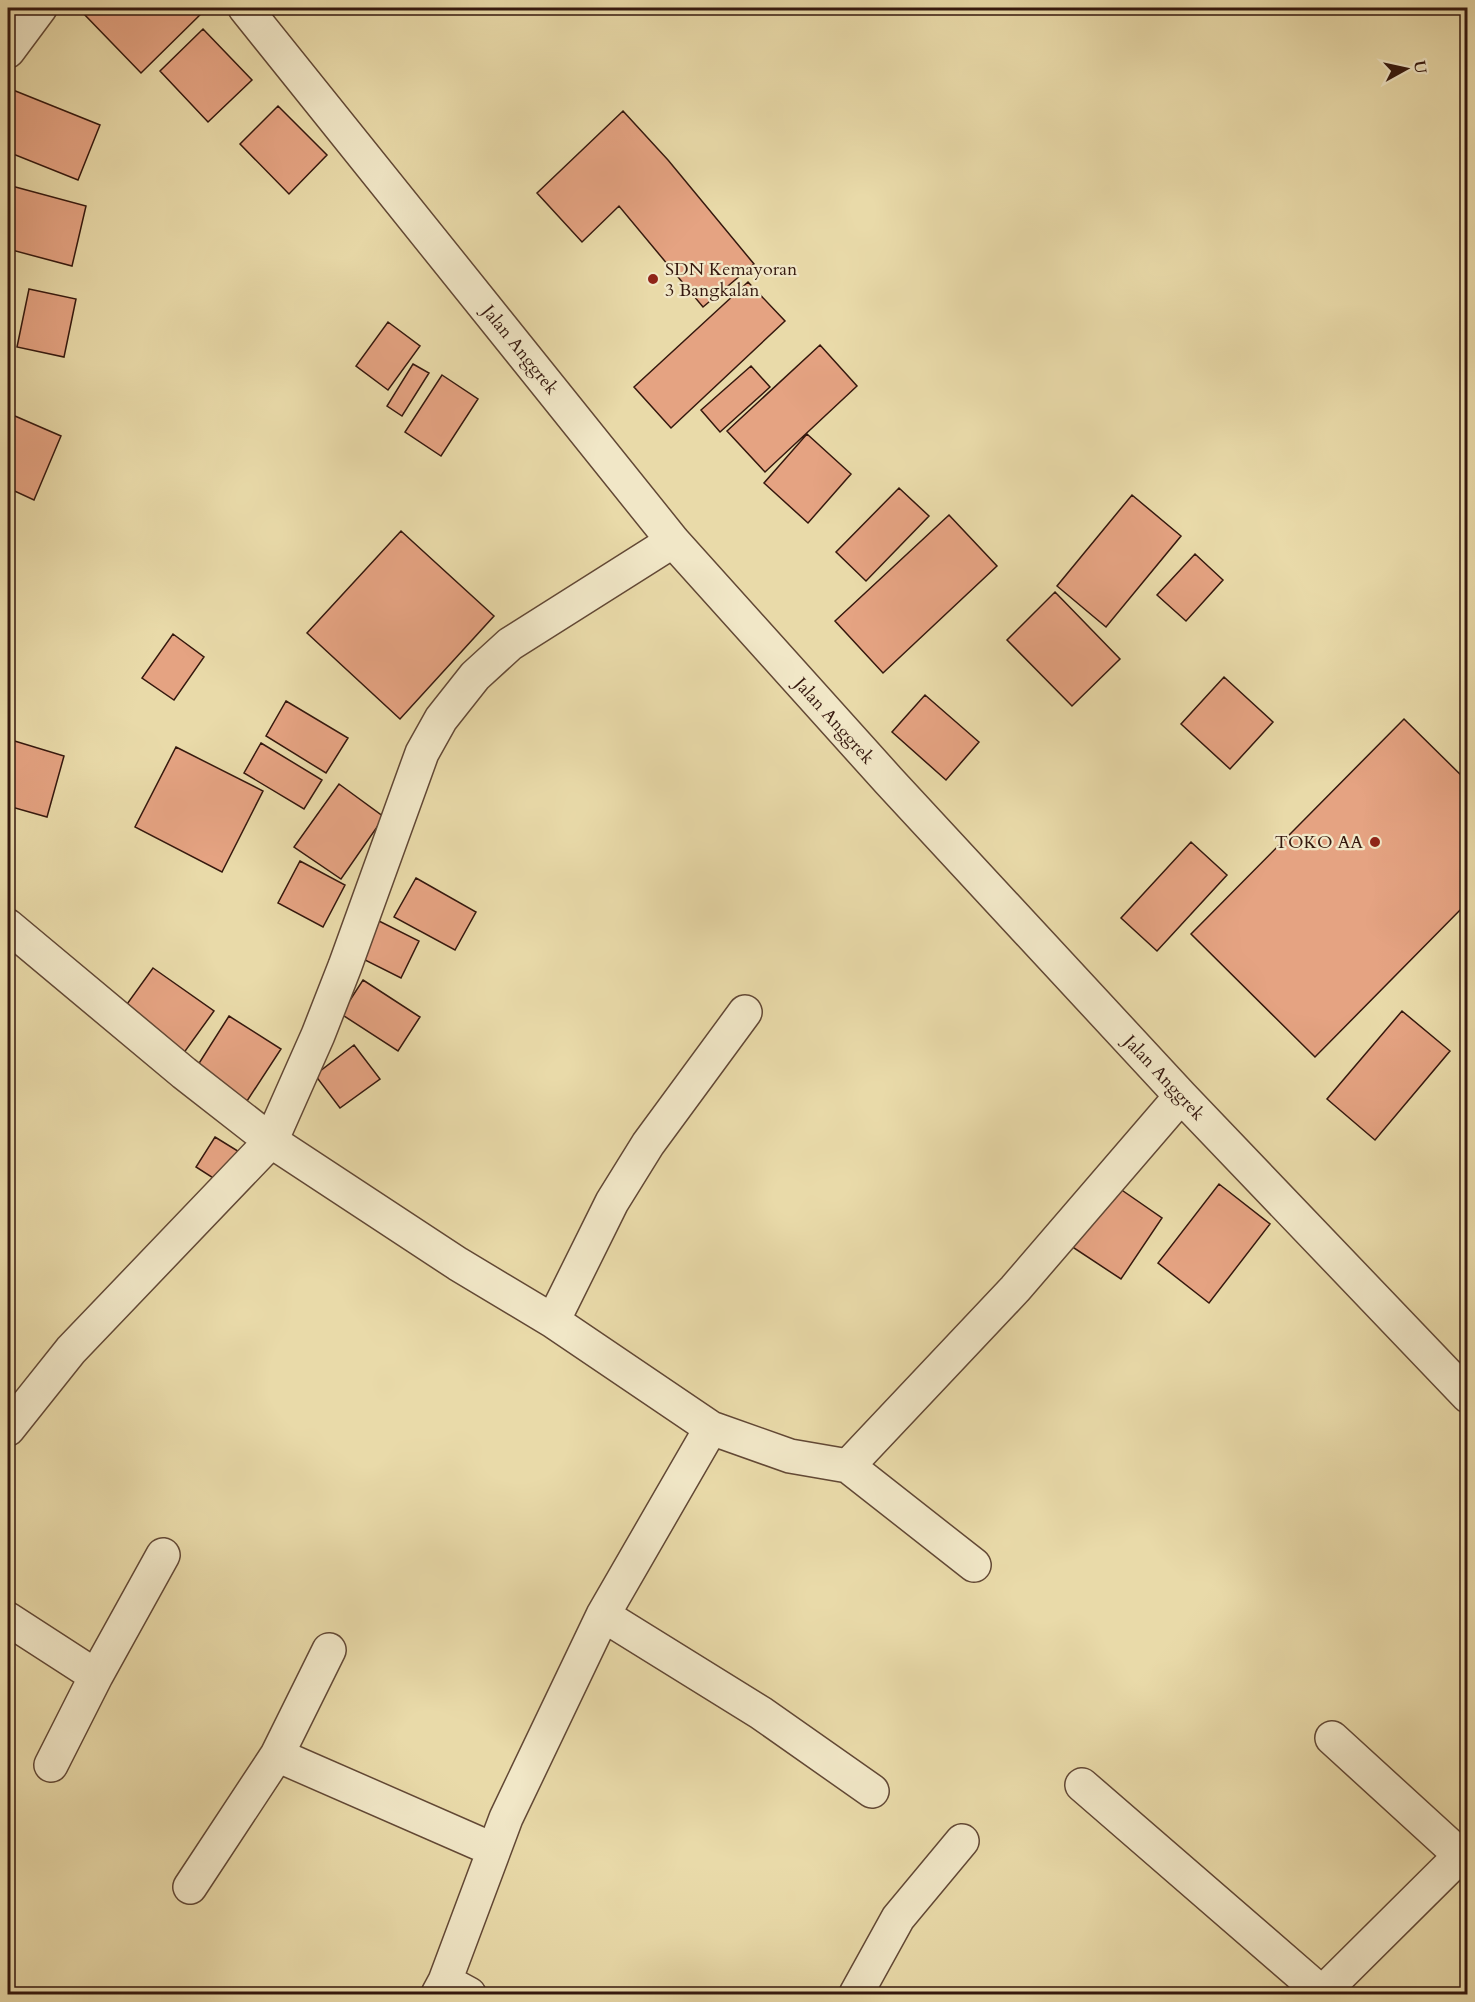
<svg xmlns="http://www.w3.org/2000/svg" width="1475" height="2002" font-family="Cardo,serif">
<style>
.building{fill:#e5a382;stroke:#35180e;stroke-width:1.5}
.lines{fill:none;stroke-linecap:round;stroke-linejoin:round}
.minor-casing{stroke:#624835;stroke-width:36}
.minor{stroke:#f1e7c7;stroke-width:33}
.poi-dot{fill:#8f2418;stroke:#f1e7c7;stroke-width:2}
.labels{text-anchor:middle;dominant-baseline:central;stroke-width:4.5;stroke-linejoin:round;paint-order:stroke}
.poi-label{font-size:18px;fill:#35180e;stroke:#f1e7c7;text-anchor:start}
.street-label{font-size:18px;fill:#35180e;stroke:#f1e7c7}
</style>
<rect width="100%" height="100%" fill="#e9daa9"/>
<filter id="stains"><feTurbulence type="fractalNoise" baseFrequency=".00333" numOctaves="4"/><feColorMatrix values="0 0 0 0 .2 0 0 0 0 .09 0 0 0 0 .02 0 0 0 .5 -.17"/></filter>
<radialGradient id="worn" r=".72"><stop offset=".6" stop-color="#630" stop-opacity="0"/><stop offset="1" stop-color="#630" stop-opacity=".3"/></radialGradient>
<path class="building" d="M89,8H207L141,73L83,13Z
M203,29L252,80L208,122L160,71Z
M8,88L100,125L78,180L8,152Z
M278,106L327,155L289,194L240,144Z
M623,111L668,160L754,264L703,307L619,206L582,242L537,193Z
M8,185L86,206L72,266L8,249Z
M748,282L785,321L671,428L634,387Z
M29,289L76,299L64,357L17,347Z
M388,322L420,346L388,390L356,366Z
M820,345L857,386L765,472L727,431Z
M413,364L429,373L402,416L387,406Z
M751,366L770,387L720,432L701,410Z
M442,375L478,399L441,456L405,432Z
M8,413L61,436L34,500L8,488Z
M807,434L851,474L808,523L764,483Z
M899,488L929,516L866,581L836,552Z
M1132,495L1181,536L1106,627L1057,586Z
M949,515L997,566L883,673L835,621Z
M401,531L494,616L400,719L307,633Z
M1195,554L1223,580L1186,621L1157,595Z
M1055,592L1120,659L1072,706L1007,640Z
M173,634L204,657L174,700L142,678Z
M1224,677L1273,722L1230,769L1181,724Z
M925,695L979,742L946,780L892,732Z
M286,701L348,738L326,773L266,736Z
M1404,719L1468,782V902L1315,1057L1191,934Z
M8,739L64,756L47,817L8,806Z
M261,743L322,780L304,809L244,773Z
M176,747L263,791L222,872L135,827Z
M339,784L384,817L341,879L294,847Z
M1191,842L1227,875L1157,951L1121,918Z
M300,861L345,885L323,927L278,903Z
M416,878L476,912L455,950L394,917Z
M369,916L419,941L401,978L351,953Z
M153,968L214,1011L183,1054L122,1011Z
M363,980L420,1017L398,1051L341,1014Z
M1402,1011L1450,1051L1375,1140L1327,1099Z
M229,1016L281,1049L247,1101L196,1068Z
M354,1045L380,1079L340,1108L315,1075Z
M215,1137L241,1153L221,1183L196,1167Z
M1113,1184L1162,1218L1121,1279L1071,1246Z
M1219,1184L1270,1224L1209,1303L1158,1263Z"/>
<g class="lines">
<g class="minor-casing">
<path id="minor" d="M245,8L673,541L889,781L1181,1096L1468,1396
M8,51L40,8
M8,926L184,1073L271,1141L458,1264L553,1321L711,1428L790,1456L848,1466L974,1565
M553,1321L612,1202L648,1144L745,1012
M8,1429L71,1350L271,1141L318,1035L345,966L422,753L441,719L475,676L510,644L673,541
M848,1466L1015,1289L1181,1096
M603,1615L761,1713L872,1791
M8,1619L96,1676
M1332,1738L1460,1855
M277,1755L494,1850
M51,1765L96,1676L163,1555
M1082,1785L1322,1993L1468,1848
M190,1887L277,1755L329,1650
M445,1981L469,1994
M438,1994L445,1981L506,1818L603,1615L711,1428
M856,1994L898,1918L962,1841"/>
</g>
<use href="#minor" class="minor"/>
</g>
<g class="poi-dot">
<circle cx="653" cy="279" r="6"/>
<circle cx="1375" cy="842" r="6"/>
</g>
<g class="labels">
<g class="poi-label">
<text x="665" y="269">SDN Kemayoran<tspan x="665" dy="21">3 Bangkalan</tspan></text>
<text x="1363" y="842" text-anchor="end">TOKO AA</text>
</g>
<g class="street-label">
<text transform="translate(520 350) rotate(51)">Jalan Anggrek</text>
<text transform="translate(834 721) rotate(48)">Jalan Anggrek</text>
<text transform="translate(1164 1078) rotate(47)">Jalan Anggrek</text>
</g>
</g>
<rect width="1475" height="2002" fill="none" stroke="#e9daa9" stroke-width="30"/>
<rect x="9" y="9" width="1457" height="1984" fill="none" stroke="#35180e" stroke-width="3"/>
<rect x="15" y="15" width="1445" height="1972" fill="none" stroke="#35180e" stroke-width="1.5"/>
<g transform="translate(1406 69) rotate(82)" stroke="#f1e7c7" stroke-width="4.5" paint-order="stroke">
<path d="M0-4.5L10 22L0 15L-10 22Z" fill="#35180e"/>
<text y="-9" font-size="16" font-weight="bold" text-anchor="middle" fill="#35180e">U</text>
</g>
<rect width="100%" height="100%" filter="url(#stains)"/>
<rect width="100%" height="100%" fill="url(#worn)"/>
</svg>
